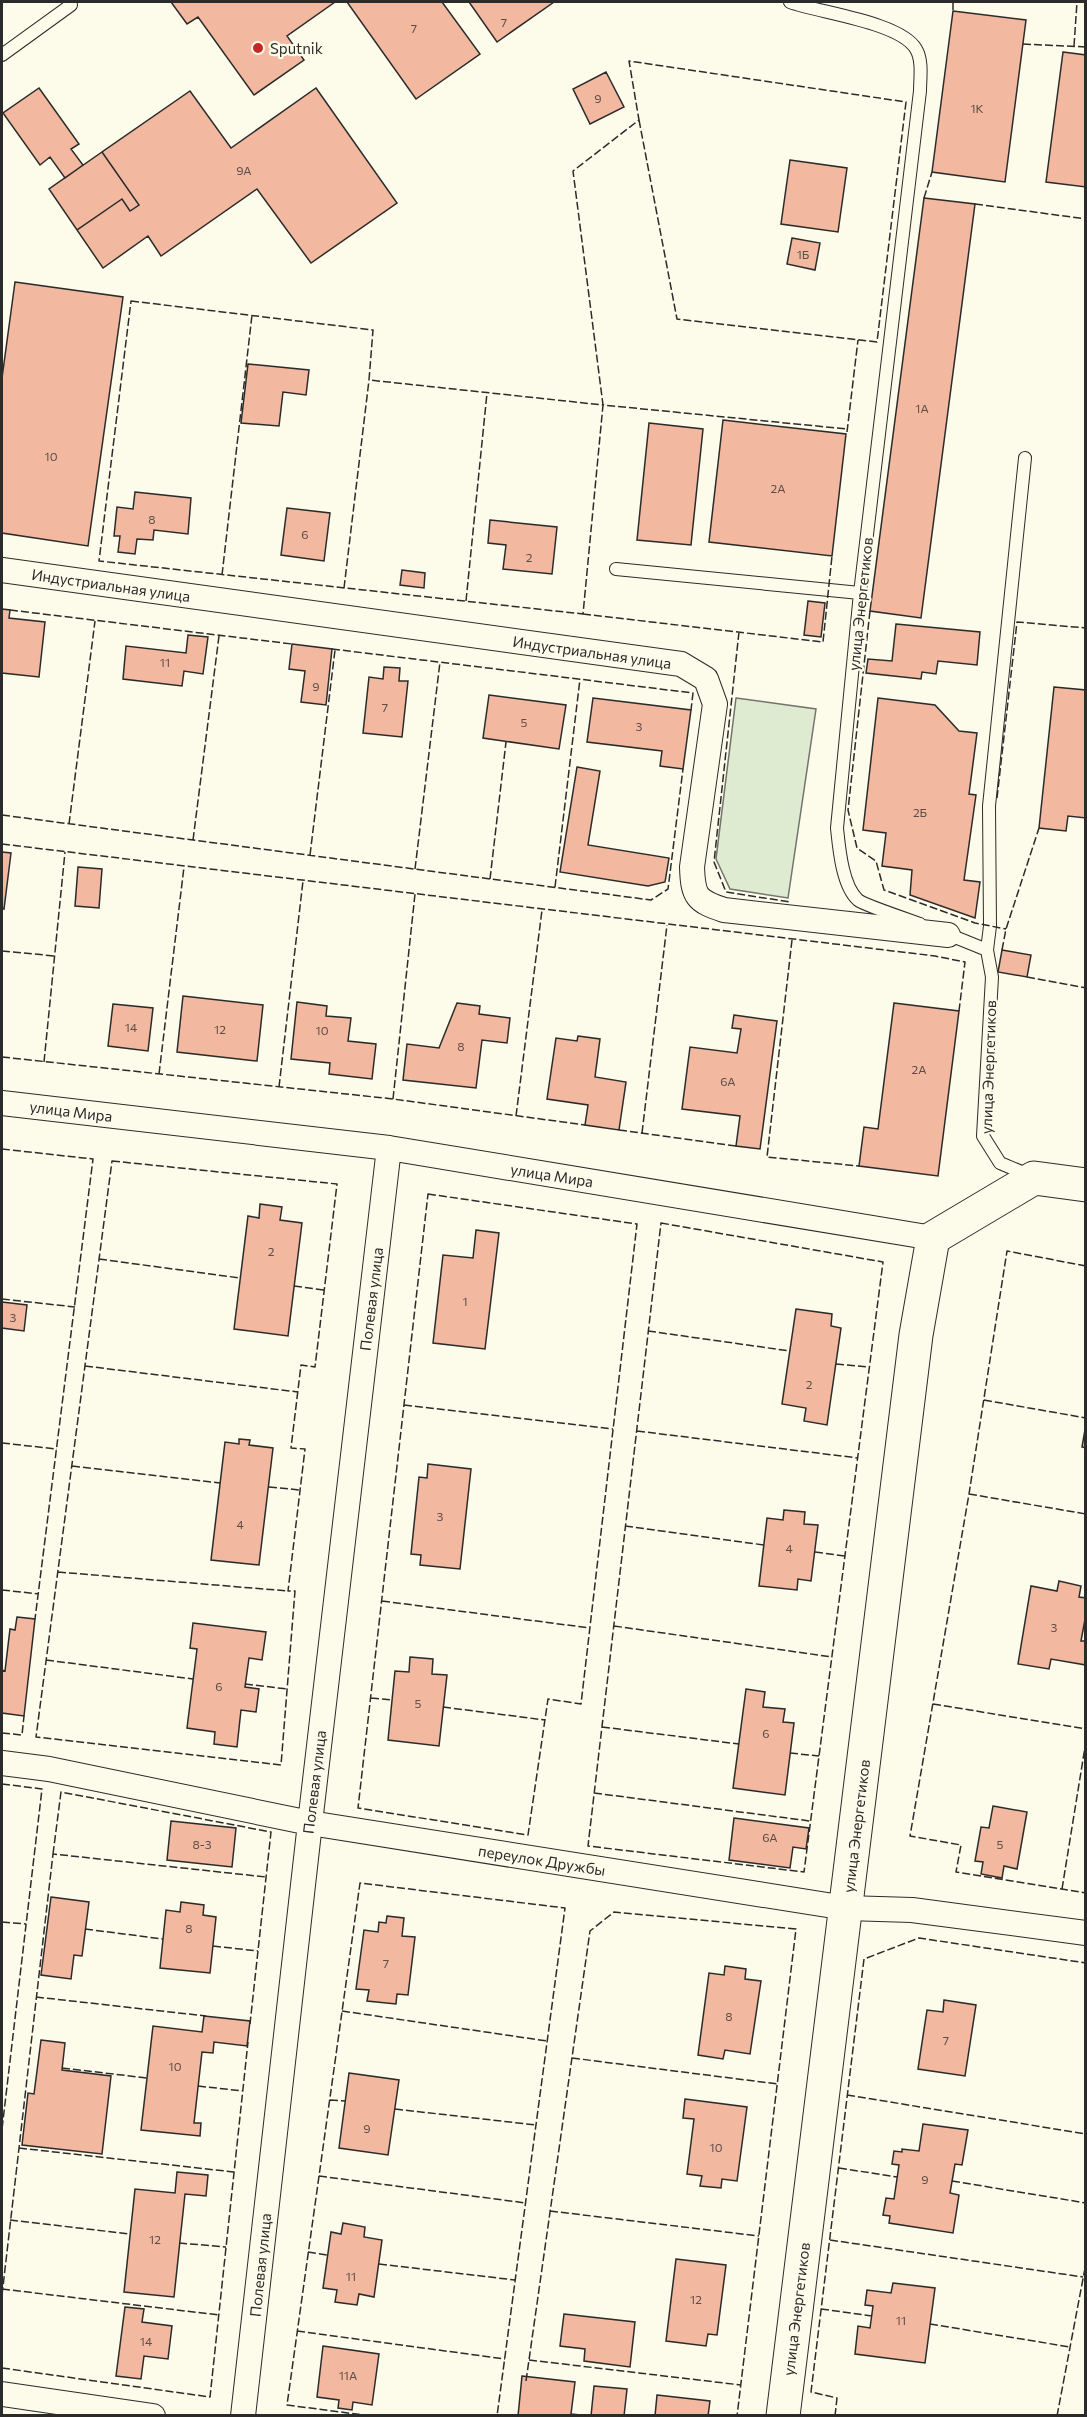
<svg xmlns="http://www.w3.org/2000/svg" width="1087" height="2417" font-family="Commissioner,sans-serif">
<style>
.green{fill:#deebd1;stroke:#74746e;stroke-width:1.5}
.building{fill:#f2b8a0;stroke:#2b2b2b;stroke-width:1.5}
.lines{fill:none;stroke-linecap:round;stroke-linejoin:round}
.lane-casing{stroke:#2b2b2b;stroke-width:14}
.street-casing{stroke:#2b2b2b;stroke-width:26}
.secondary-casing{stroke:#2b2b2b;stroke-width:35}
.lane{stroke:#fdfbea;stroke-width:12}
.street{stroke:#fdfbea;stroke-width:24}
.secondary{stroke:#fdfbea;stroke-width:33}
.fence{stroke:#2b2b2b;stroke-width:1.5;stroke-dasharray:8 3;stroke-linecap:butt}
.poi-dot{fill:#c62828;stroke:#fdfbea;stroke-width:2}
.labels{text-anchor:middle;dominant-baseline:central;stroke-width:4.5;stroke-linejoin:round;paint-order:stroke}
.number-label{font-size:12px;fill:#5d4e48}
.poi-label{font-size:15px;fill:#2b2b2b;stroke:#fdfbea;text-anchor:start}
.street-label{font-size:15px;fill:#2b2b2b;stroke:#fdfbea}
</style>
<rect width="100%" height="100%" fill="#fdfbea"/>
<path class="green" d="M736,698L816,709L788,898L730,889L716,859Z"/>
<path class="building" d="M171,2H335L287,36L304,60L254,95L198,17L187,24Z
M347,2H442L480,54L416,99Z
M469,2H554L497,42Z
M953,11L1026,20L1005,182L932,172Z
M1063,52L1086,55V187L1046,182Z
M606,72L624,107L590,124L573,89Z
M39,88L79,144L71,149L83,165L65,178L50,157L40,165L3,113Z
M316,88L397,203L311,263L257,189L161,256L148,236L103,268L77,230L122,199L130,211L139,205L102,152L190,91L231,148Z
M102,152L139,205L130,211L122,199L77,230L49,189Z
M790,160L847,168L838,232L781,224Z
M924,198L975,204L921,618L870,611Z
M792,238L820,243L815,270L787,264Z
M15,282L123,297L88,546L2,533V378Z
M248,364L309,370L306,395L283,392L279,426L241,423Z
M723,420L846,434L832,556L709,542Z
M649,423L703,429L691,545L637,540Z
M135,492L191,498L188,534L154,530L153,540L137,539L135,554L118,552L120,536H114L117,507L133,509Z
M287,508L330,513L324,561L281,555Z
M490,520L557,527L552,574L503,569L506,545L488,543Z
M402,570L425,573L424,588L400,585Z
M808,601L825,603L821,637L804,635Z
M2,609L10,610L9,618L45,622L39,677L2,673Z
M896,624L980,632L977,665L938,661L936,674L922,672L921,679L866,673L868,659L892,661Z
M188,635L208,637L203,674L184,671L182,686L123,679L126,646L186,653Z
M292,644L332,649L326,705L301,702L305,671L289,669Z
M384,667L400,668L399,681H408L402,737L363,733L369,677L383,679Z
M1054,687L1086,690V818L1068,816L1066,831L1039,828Z
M489,695L566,705L559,749L483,738Z
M593,698L691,710L683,769L660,766L662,751L587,742Z
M878,698L935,705L959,731L977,733L969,794L976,795L964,880L980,882L975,918L910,895L912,870L882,866L886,833L863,830Z
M577,767L600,771L588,845L669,858L665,882L648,886L560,872Z
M2,852L11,853L4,909L2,908Z
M78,867L102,869L99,908L75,906Z
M1002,950L1031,955L1027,977L998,972Z
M183,996L263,1005L257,1061L177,1052Z
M297,1002L327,1006L326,1016L351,1018L348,1041L376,1044L372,1079L329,1074L330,1063L291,1059Z
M457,1003L480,1006L479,1014L510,1018L507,1043L482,1040L476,1088L403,1080L407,1044L439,1048Z
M894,1003L959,1011L938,1176L859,1166L864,1127L878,1129Z
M113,1004L153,1008L148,1051L108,1046Z
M734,1015L777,1021L760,1149L736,1146L740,1116L682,1109L690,1047L737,1053L741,1029L732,1028Z
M578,1036L600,1039L595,1077L626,1082L619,1130L585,1125L588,1105L547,1099L556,1038L577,1041Z
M260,1204L282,1207L280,1220L302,1223L288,1336L234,1329L248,1216L259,1218Z
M476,1230L499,1233L485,1349L433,1343L443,1255L473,1258Z
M2,1302L27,1305L24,1331L2,1328Z
M796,1309L832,1314L831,1326L841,1328L827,1425L804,1421L806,1408L782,1404Z
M1086,1424V1448L1082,1447Z
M239,1439L250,1440L249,1445L273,1448L259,1565L211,1560L225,1442L239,1444Z
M428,1464L471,1469L460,1569L420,1565L421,1555L411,1554L419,1477L427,1478Z
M784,1510L805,1512L804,1524L818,1525L811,1581L798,1579L797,1590L759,1586L767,1518L783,1520Z
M1059,1581L1081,1586L1079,1597L1086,1598V1614L1081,1641H1086V1665L1051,1659L1049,1669L1018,1664L1031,1586L1057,1591Z
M17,1617L35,1619L24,1716L2,1713V1670L5,1671L10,1629L15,1630Z
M193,1623L266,1632L262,1660L249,1658L245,1687L259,1689L256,1712L241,1710L237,1747L214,1744L215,1732L187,1728L197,1649L190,1648Z
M410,1657L433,1659L432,1674L447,1675L439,1746L388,1740L395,1671L409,1672Z
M746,1689L765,1692L763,1707L785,1709L783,1722L794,1723L785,1795L733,1788Z
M993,1806L1027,1812L1017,1869L1004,1866L1002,1878L981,1874L983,1862L975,1861L981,1827L989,1828Z
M734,1818L809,1828L806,1849L793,1847L790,1868L729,1860Z
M171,1821L236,1828L232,1867L167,1860Z
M51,1897L89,1902L82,1956L74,1955L71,1979L41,1975Z
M181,1902L204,1905L203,1915L216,1917L210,1973L160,1968L166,1910L180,1912Z
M387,1916L404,1918L402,1936L415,1937L408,1995L397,1994L396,2004L367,2001L369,1990L356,1989L364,1930L378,1932L379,1922L386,1923Z
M725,1966L746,1969L745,1979L761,1981L750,2054L725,2050L723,2059L698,2055L709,1973L724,1975Z
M944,2000L976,2005L965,2076L918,2069L927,2010L943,2012Z
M204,2016L250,2021L247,2046L214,2042L213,2053L202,2052L194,2123H201L200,2136L141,2130L153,2026L202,2032Z
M41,2040L65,2043L62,2070L111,2076L102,2154L22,2145L28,2093L34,2094Z
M349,2073L399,2080L388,2155L339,2148Z
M685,2099L747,2107L737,2181L722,2179L721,2188L700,2186L702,2176L687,2174L694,2119L683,2118Z
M923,2124L968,2130L962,2165L955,2164L950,2193L959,2195L953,2233L889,2223L890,2216L883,2215L886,2198L894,2199L899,2165L892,2164L894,2151L902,2152V2149L919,2151Z
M177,2172L208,2175L206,2196L185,2194L174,2297L124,2292L135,2189L175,2193Z
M343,2223L365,2227L364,2237L382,2240L374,2297L359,2294L357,2305L335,2302L337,2290L323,2288L331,2232L341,2234Z
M676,2259L726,2265L717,2335L708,2334L706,2346L666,2341Z
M893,2283L935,2288L925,2363L855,2354L858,2326L870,2328L873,2306L865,2305L867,2290L891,2293Z
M125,2307L144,2309L142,2322L172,2326L168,2359L144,2356L141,2379L116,2376Z
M564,2314L635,2322L630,2367L584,2361L585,2349L560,2346Z
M323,2346L379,2354L372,2405L353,2402L352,2410L338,2408L339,2400L317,2397Z
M522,2376L575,2382L571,2414L591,2416H518Z
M594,2386L627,2389L624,2416H591Z
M657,2395L710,2401L708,2416H655Z"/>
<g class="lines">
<g class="lane-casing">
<path id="lane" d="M790,2C820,13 900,22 916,49C923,61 920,78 920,91L860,593L837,828C839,847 842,886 858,900C864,905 909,920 920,924
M2,55L71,5L69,2
M616,569L860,593
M945,933L987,950L992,977L983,1136L1000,1163L1031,1176
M987,950L990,926L989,806L1025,458"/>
</g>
<g class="street-casing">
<path id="street" d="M2,570L681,664L706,679L715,704L692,867C693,896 696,901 724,910L948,935
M2,1103L389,1148L933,1238
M2,1763L49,1769L310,1823L846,1908L912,1910L1086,1933
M2,2394L153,2416
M243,2416L310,1823L389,1148"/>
</g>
<g class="secondary-casing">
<path id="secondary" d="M783,2416L916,1335L933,1238L1034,1178L1086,1185"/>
</g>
<use href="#lane" class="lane"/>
<use href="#street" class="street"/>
<use href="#secondary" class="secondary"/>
<path class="fence" d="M953,2V11
M1023,44L1086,47
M1074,46L1077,2
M639,120L677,319L877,342L906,102L629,61L639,120L573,171L603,405L847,429
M924,198L932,172
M975,204L1086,219
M131,301L373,330L369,380L603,405L583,614L99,561Z
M847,432L858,340
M222,575L252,315
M344,588L369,380
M466,601L487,393
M10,610L292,644
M870,611L848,810L857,848L876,861L884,890L975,923L1006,929
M583,614L823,642L832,556
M739,632L714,862L726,892L790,902
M332,649L693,693L691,710
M997,798L1017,622L1086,628
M2,815L651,900L668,889L683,769
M69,824L95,621
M193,840L219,636
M2,844L935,956L965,962L959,1011
M310,855L335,650
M415,869L440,662
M490,879L506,742
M555,887L580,679
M792,940L767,1157L859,1166
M1002,950L1006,929L1039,828
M2,951L55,956
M1027,977L1086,988
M2,1057L393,1099L585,1125
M44,1062L65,852
M159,1074L184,867
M279,1087L303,881
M393,1099L415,894
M516,1116L542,910
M619,1130L736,1146
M642,1133L667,925
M2,1149L93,1159L35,1619
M112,1161L337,1184L315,1367L301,1365L291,1448L305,1449L288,1591H295L281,1765L36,1737Z
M428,1194L637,1224L581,1704L548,1699L528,1835L358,1808Z
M661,1223L883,1262L804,1872L588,1846Z
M99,1259L240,1278
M1086,1266L1007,1251L969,1494L910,1836L961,1845L956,1872L1086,1893
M294,1286L324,1290
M2,1299L75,1307
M648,1331L790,1351
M836,1364L869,1367
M85,1366L298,1392
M984,1400L1086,1418
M404,1405L613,1429
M637,1431L858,1458
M2,1443L57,1449
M72,1466L220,1483
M269,1487L300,1490
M969,1494L1086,1514
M625,1526L764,1545
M815,1552L845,1556
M58,1572L288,1591
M2,1590L39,1594
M382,1601L590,1628
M614,1626L832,1657
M46,1660L193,1679
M245,1684L287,1689
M371,1698L392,1700
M933,1704L1086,1729
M443,1707L545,1720
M602,1727L739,1744
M2,1733L22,1735L24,1716
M790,1753L819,1756
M2,1784L42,1789L2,2129
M594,1793L810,1821
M53,1854L61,1792L271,1832L250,2024
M1062,1889L1086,1741
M2,1922L26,1924
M85,1929L163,1939
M213,1946L258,1951
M36,1997L206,2016
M342,2011L547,2041
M572,2058L778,2084
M62,2068L147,2078
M198,2086L243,2091
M847,2095L1086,2134
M330,2100L346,2101
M395,2109L536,2125
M19,2148L234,2172
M839,2168L897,2177
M319,2176L526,2203
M952,2181L1086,2203
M550,2211L759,2236
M10,2220L130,2234
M830,2240L1083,2277
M179,2243L226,2247
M308,2252L327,2255
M379,2264L515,2280
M2,2289L219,2315
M2,2295L53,1854L266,1877
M821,2309L872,2316
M930,2324L1070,2347
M297,2331L505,2359
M529,2360L741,2385
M2,2368L210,2397L248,2042
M526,2381L590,1931L614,1912L796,1929L737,2416
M371,2416L287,2405L360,1883L565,1908L497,2416
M835,2416L837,2398L811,2392L864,1959L919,1938L1086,1963
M1057,2416L1086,2263"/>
</g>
<circle class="poi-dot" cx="258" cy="48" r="6"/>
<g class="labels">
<g class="number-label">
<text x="504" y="22">7</text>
<text x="414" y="28">7</text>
<text x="598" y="98">9</text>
<text x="977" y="108">1К</text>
<text x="244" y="170">9А</text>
<text x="803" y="254">1Б</text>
<text x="922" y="408">1А</text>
<text x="51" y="456">10</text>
<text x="778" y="488">2А</text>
<text x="152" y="519">8</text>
<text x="305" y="534">6</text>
<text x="529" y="557">2</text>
<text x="165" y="662">11</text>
<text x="316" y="686">9</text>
<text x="385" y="707">7</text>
<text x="524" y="722">5</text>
<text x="639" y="726">3</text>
<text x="920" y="812">2Б</text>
<text x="131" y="1027">14</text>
<text x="220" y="1029">12</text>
<text x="322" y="1030">10</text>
<text x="461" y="1046">8</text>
<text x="919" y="1069">2А</text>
<text x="728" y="1081">6А</text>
<text x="271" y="1251">2</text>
<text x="465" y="1301">1</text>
<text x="13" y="1317">3</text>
<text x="809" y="1384">2</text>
<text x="440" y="1516">3</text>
<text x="240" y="1524">4</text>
<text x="789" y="1548">4</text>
<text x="1054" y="1627">3</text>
<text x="219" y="1686">6</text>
<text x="418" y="1703">5</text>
<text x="766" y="1733">6</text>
<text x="770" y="1837">6А</text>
<text x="202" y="1844">8-3</text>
<text x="1000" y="1844">5</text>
<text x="189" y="1928">8</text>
<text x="386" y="1963">7</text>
<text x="729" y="2016">8</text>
<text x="946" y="2040">7</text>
<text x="175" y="2066">10</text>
<text x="367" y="2128">9</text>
<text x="716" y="2147">10</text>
<text x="925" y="2179">9</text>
<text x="155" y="2239">12</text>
<text x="351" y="2276">11</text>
<text x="696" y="2299">12</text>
<text x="901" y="2320">11</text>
<text x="146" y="2341">14</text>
<text x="348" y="2375">11А</text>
</g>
<g class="poi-label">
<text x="270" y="48">Sputnik</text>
</g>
<g class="street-label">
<text transform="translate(111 585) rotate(8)">Индустриальная улица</text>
<text transform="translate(860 604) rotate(-84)">улица Энергетиков</text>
<text transform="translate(592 652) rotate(8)">Индустриальная улица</text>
<text transform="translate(988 1067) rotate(-88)">улица Энергетиков</text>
<text transform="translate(71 1111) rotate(7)">улица Мира</text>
<text transform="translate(552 1175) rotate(9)">улица Мира</text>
<text transform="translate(371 1299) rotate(-83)">Полевая улица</text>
<text transform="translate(314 1782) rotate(-83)">Полевая улица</text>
<text transform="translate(856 1826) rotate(-83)">улица Энергетиков</text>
<text transform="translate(542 1860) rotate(9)">переулок Дружбы</text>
<text transform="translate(260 2265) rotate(-84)">Полевая улица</text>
<text transform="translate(796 2309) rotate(-83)">улица Энергетиков</text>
</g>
</g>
<rect width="1087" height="2417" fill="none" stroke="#2b2b2b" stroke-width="6"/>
</svg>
